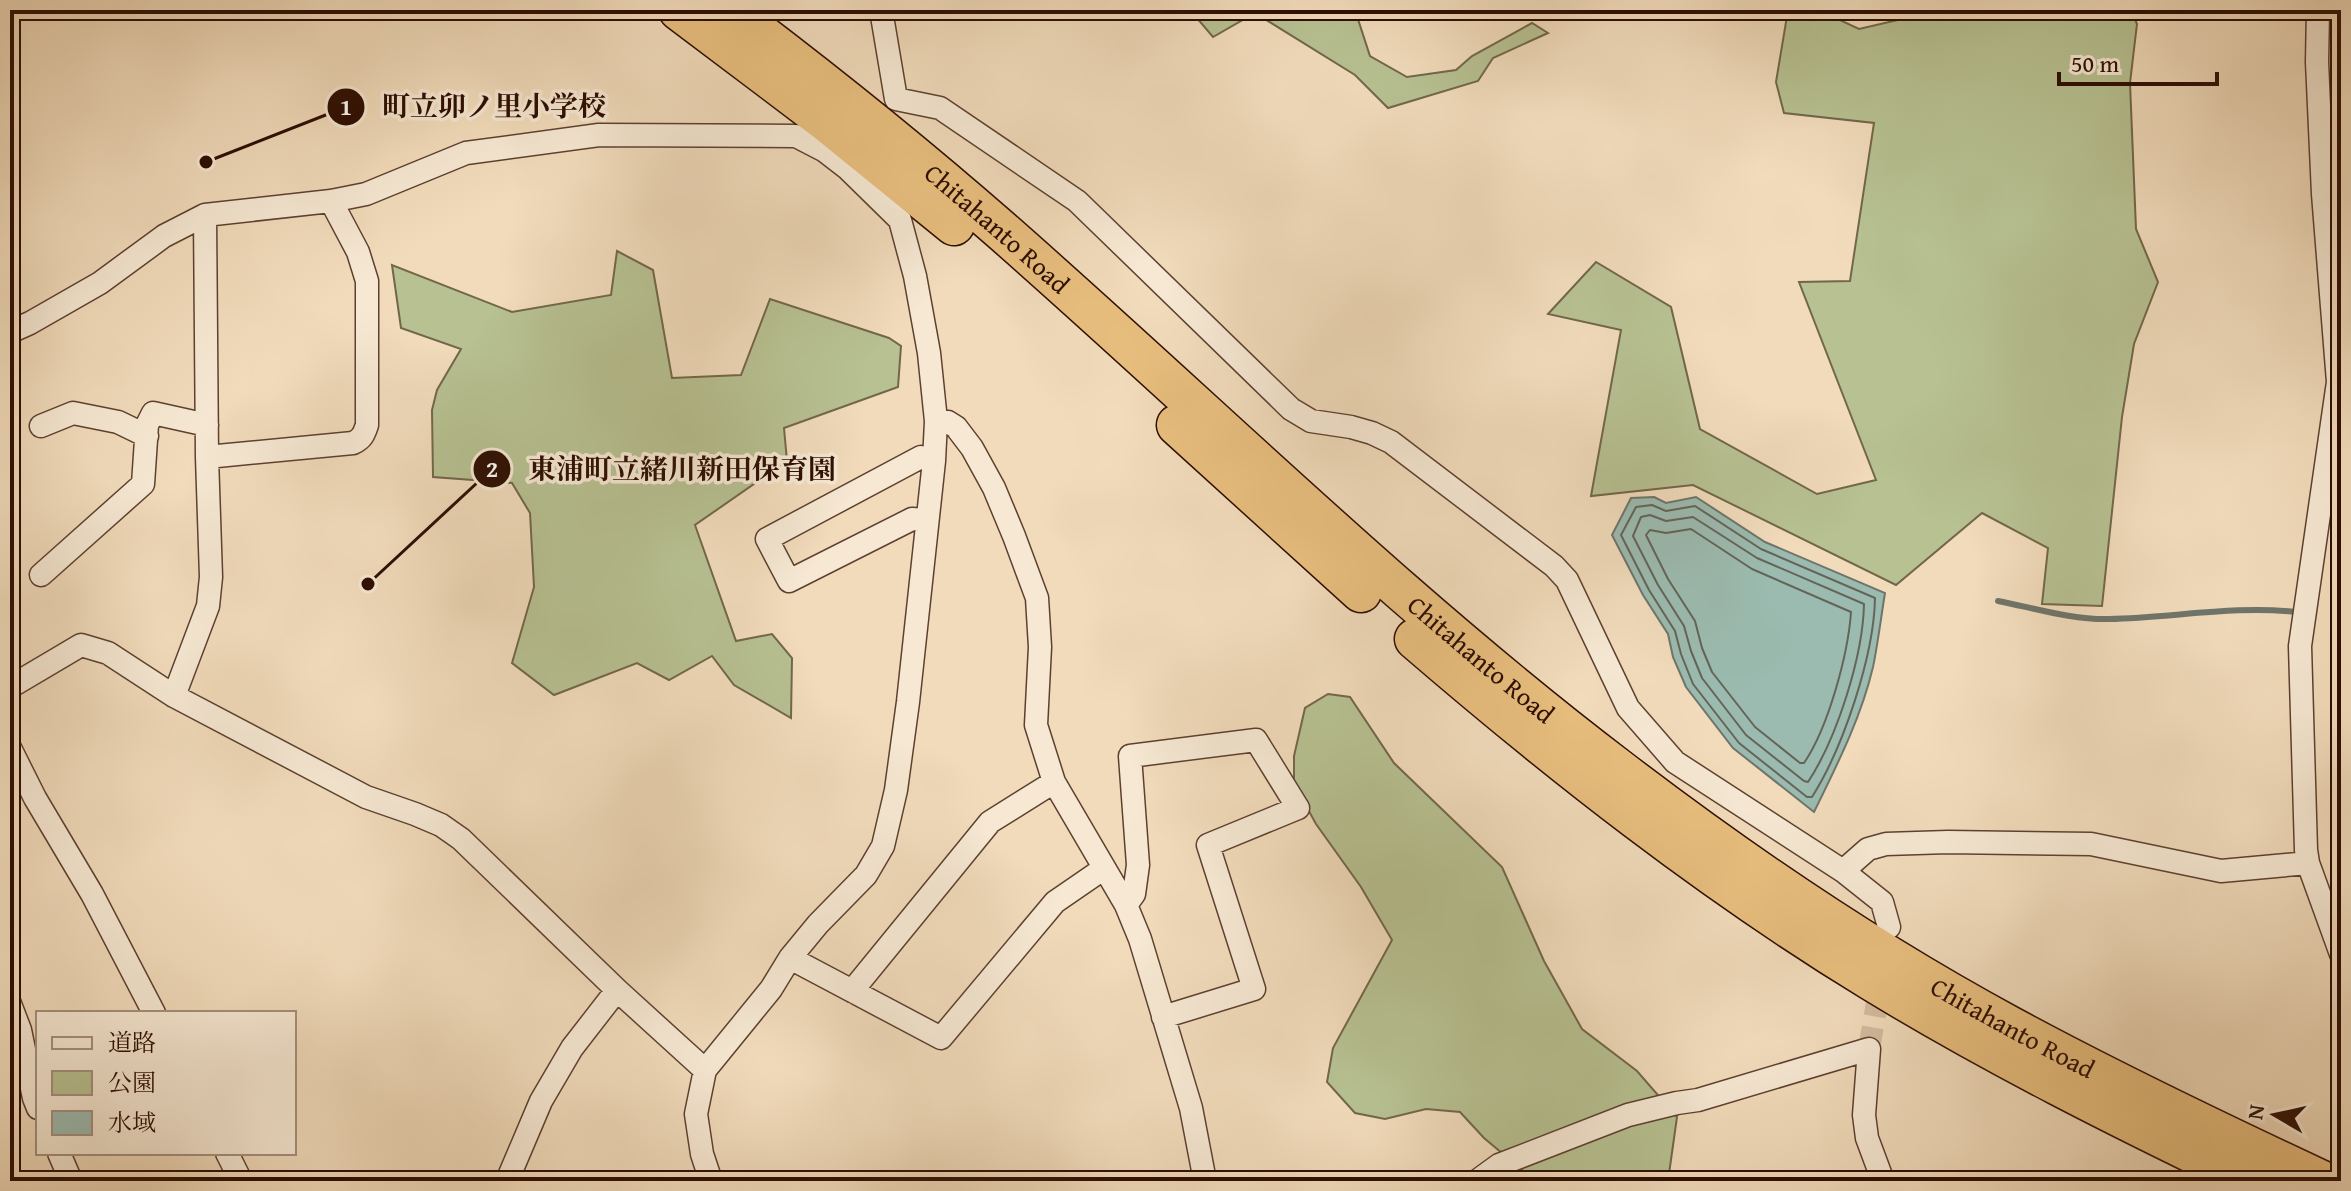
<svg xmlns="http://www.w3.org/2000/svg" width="2351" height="1191" font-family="'Gentium Book Plus','Noto Serif JP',serif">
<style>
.green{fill:#b7c192;stroke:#72674a;stroke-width:2}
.water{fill:#9bbbb0;stroke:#6f756a;stroke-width:2}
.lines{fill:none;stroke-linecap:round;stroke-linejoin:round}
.shore{stroke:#646459;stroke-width:2}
.stream{stroke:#6f756a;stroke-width:6}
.street-tunnel{stroke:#d3bc9f;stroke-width:22;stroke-dasharray:22 11;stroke-linecap:butt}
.street-casing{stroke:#5d4030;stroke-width:25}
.highway-casing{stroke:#2c0d02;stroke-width:43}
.street{stroke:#f6e8d3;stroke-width:22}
.highway{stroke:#e8be7e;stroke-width:40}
.labels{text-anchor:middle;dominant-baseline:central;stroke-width:7;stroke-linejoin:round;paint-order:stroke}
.street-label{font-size:26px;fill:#2c0d02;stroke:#f6e8d3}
.leader{fill:none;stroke:#2c0d02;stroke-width:3}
.callout-dot{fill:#2c0d02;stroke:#f6e8d3;stroke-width:3}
.mark-label{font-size:24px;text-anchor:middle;font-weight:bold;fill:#fff}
.callout-label{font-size:28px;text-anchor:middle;font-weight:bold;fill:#2c0d02;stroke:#f6e8d3;stroke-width:7;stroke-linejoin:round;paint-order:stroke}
</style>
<rect width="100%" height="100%" fill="#f1dbbb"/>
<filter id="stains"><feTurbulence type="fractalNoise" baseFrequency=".0025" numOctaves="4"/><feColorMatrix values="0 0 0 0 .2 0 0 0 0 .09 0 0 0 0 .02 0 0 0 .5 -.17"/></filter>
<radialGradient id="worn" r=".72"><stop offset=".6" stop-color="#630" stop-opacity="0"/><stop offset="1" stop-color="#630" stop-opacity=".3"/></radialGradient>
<path class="green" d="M1190,10H1355L1370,56L1407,77L1456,70L1472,56L1532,23L1548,33L1493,58L1478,81L1388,108L1355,75L1255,13L1213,37Z
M1788,10H1825L1829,15L1859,29L1941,10H2131L2137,24L2130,83L2136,229L2158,282L2134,344L2122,417L2102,606L2042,604L2048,548L1982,513L1896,585L1693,485L1591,496L1621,330L1548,314L1596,262L1671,307L1700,429L1817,494L1876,480L1799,282L1850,281L1874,123L1784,113L1776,82Z
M617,251L653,270L672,378L741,375L770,299L889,338L901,346L898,387L784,428L787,461L695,525L736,641L772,634L792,658L791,718L734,685L712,656L669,680L637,663L554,695L512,663L534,587L530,513L512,483L433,477L432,410L437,390L461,349L401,328L392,265L512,312L611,295Z
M1328,694L1350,697L1394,763L1502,867L1544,961L1582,1029L1637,1071L1677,1117L1668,1181H1550L1528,1175L1484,1138L1460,1112L1426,1109L1385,1119L1355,1113L1327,1082L1333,1048L1392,940L1361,887L1316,824L1294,784V756L1305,708Z"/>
<path class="water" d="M1654,497L1666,503L1696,497L1765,542L1885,593C1881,617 1878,643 1873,667C1861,718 1837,765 1814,812L1733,748L1686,687L1673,657L1668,634L1643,595L1612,535L1631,498Z"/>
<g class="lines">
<path class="shore" d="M1652,505L1666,511L1695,506L1761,549L1875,598C1874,656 1843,748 1812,797H1807L1739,743L1693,684L1681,654L1675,631L1649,590L1621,535L1636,507Z
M1650,515L1666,521L1693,517L1757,558L1864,604C1863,656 1837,738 1808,782L1804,781L1746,735L1702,678L1691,651L1684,626L1658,585L1633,536L1641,517Z
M1691,529L1752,569L1851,612C1848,655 1828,728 1804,763H1800L1755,727L1712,672L1702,648L1695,621L1668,579L1646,535L1650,530L1666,533Z"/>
<path class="stream" d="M1998,601C2034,608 2073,620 2109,619C2172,618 2234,605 2296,612"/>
<path class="street-tunnel" d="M1869,1049L1881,980"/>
<g class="street-casing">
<path id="street" d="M881,10L896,99L940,108L1077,201L1291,409L1311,421L1351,427L1372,433L1391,442L1554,566L1567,580L1628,708L1675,762L1843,871L1882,902L1889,927
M10,332L30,323L100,283L164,236L205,215L331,201L366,194L466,153L599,135L796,136L825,151L847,168L900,220L915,276L929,353L936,421L934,461L908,702L896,790L883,846L866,875L818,924L790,958L771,989L705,1070L696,1114L702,1154L711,1181
M936,421L948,422L956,427L972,448L994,488L1014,536L1037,598L1040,647L1036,725L1054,782L1126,905L1140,939L1191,1108L1205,1181
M41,426L73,413L118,422L147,436
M207,457L353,443C362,439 364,434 367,425V281L358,252L331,201
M927,520L912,519L789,581L767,539L921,457L934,461
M41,575L143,484L147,425L153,413L207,425
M10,687L81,645L108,653L174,696L366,797L415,814L441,825L461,839L617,990L705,1070
M174,696L208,606L211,577L207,457L205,215
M10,748L35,798L92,894L154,1013
M2308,863L2341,954
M1843,871L1868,849L1886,844L1948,842L2091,844L2221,871L2308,863L2306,850L2300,646L2338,382L2323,194L2317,62L2318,10
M1126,905L1134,894L1138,865L1130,756L1256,740L1298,808L1208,845L1254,989L1163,1017
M790,958L941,1038L1055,902L1103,869
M852,991L990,822L1054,782
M10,1004L20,1030L34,1098L38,1108
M59,1153L71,1181
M227,1153L241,1181
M507,1181L541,1101L572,1048L617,990
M1477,1181L1499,1165L1628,1115L1677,1103L1698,1100L1869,1049L1864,1115L1867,1138L1883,1181"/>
</g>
<g class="highway-casing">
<g id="highway">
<path d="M679,10L826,121L954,225"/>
<path id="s1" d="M729,10C822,80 913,153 1001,230C1206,410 1400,603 1617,768C1741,863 1872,952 2009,1026C2112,1082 2217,1132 2322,1181"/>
<path d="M1177,425L1361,592"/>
<path d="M1415,639C1559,763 1709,881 1871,980C1994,1055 2122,1119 2251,1181"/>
</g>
</g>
<use href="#street" class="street"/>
<use href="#highway" class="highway"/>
</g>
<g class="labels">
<g class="street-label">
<text stroke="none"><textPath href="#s1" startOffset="346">Chitahanto Road</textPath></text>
<text stroke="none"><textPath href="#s1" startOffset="994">Chitahanto Road</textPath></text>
<text stroke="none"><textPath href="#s1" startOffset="1642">Chitahanto Road</textPath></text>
</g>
</g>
<path class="leader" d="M206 162L346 107M368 584L492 469"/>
<g class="callout-dot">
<circle cx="206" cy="162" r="8"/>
<circle cx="368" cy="584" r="8"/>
<circle cx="346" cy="107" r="20"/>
<circle cx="492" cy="469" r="20"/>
</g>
<g class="mark-label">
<text x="346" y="115">1</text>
<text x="492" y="477">2</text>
</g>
<g class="callout-label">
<text x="494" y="116">町立卯ノ里小学校</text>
<text x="682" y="479">東浦町立緒川新田保育園</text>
</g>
<rect width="2351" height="1191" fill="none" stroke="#f1dbbb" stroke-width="40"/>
<rect x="12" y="12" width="2327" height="1167" fill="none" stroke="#2c0d02" stroke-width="4"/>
<rect x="20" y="20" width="2311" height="1151" fill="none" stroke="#2c0d02" stroke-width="2"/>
<rect x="36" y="1011" width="260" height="144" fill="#f6e8d3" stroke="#a5907f" stroke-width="2"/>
<rect x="52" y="1037" width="40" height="12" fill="#f6e8d3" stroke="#a5907f" stroke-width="2"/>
<text x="108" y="1051" font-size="24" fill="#2c0d02">道路</text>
<rect x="52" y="1071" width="40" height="24" fill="#b7c192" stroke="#a5907f" stroke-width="2"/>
<text x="108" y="1091" font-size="24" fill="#2c0d02">公園</text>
<rect x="52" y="1111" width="40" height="24" fill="#9bbbb0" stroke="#a5907f" stroke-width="2"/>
<text x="108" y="1131" font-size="24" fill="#2c0d02">水域</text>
<g transform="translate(2275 1115) rotate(279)" stroke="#f6e8d3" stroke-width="6" paint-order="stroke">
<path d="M0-6L14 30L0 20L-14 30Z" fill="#2c0d02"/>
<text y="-12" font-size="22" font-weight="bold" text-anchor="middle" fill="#2c0d02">N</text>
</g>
<path d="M2059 72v12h158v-12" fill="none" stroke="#2c0d02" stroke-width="4"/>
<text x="2071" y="72" font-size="24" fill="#2c0d02" stroke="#f6e8d3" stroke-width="6" paint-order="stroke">50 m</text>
<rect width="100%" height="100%" filter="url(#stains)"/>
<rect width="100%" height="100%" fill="url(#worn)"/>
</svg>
